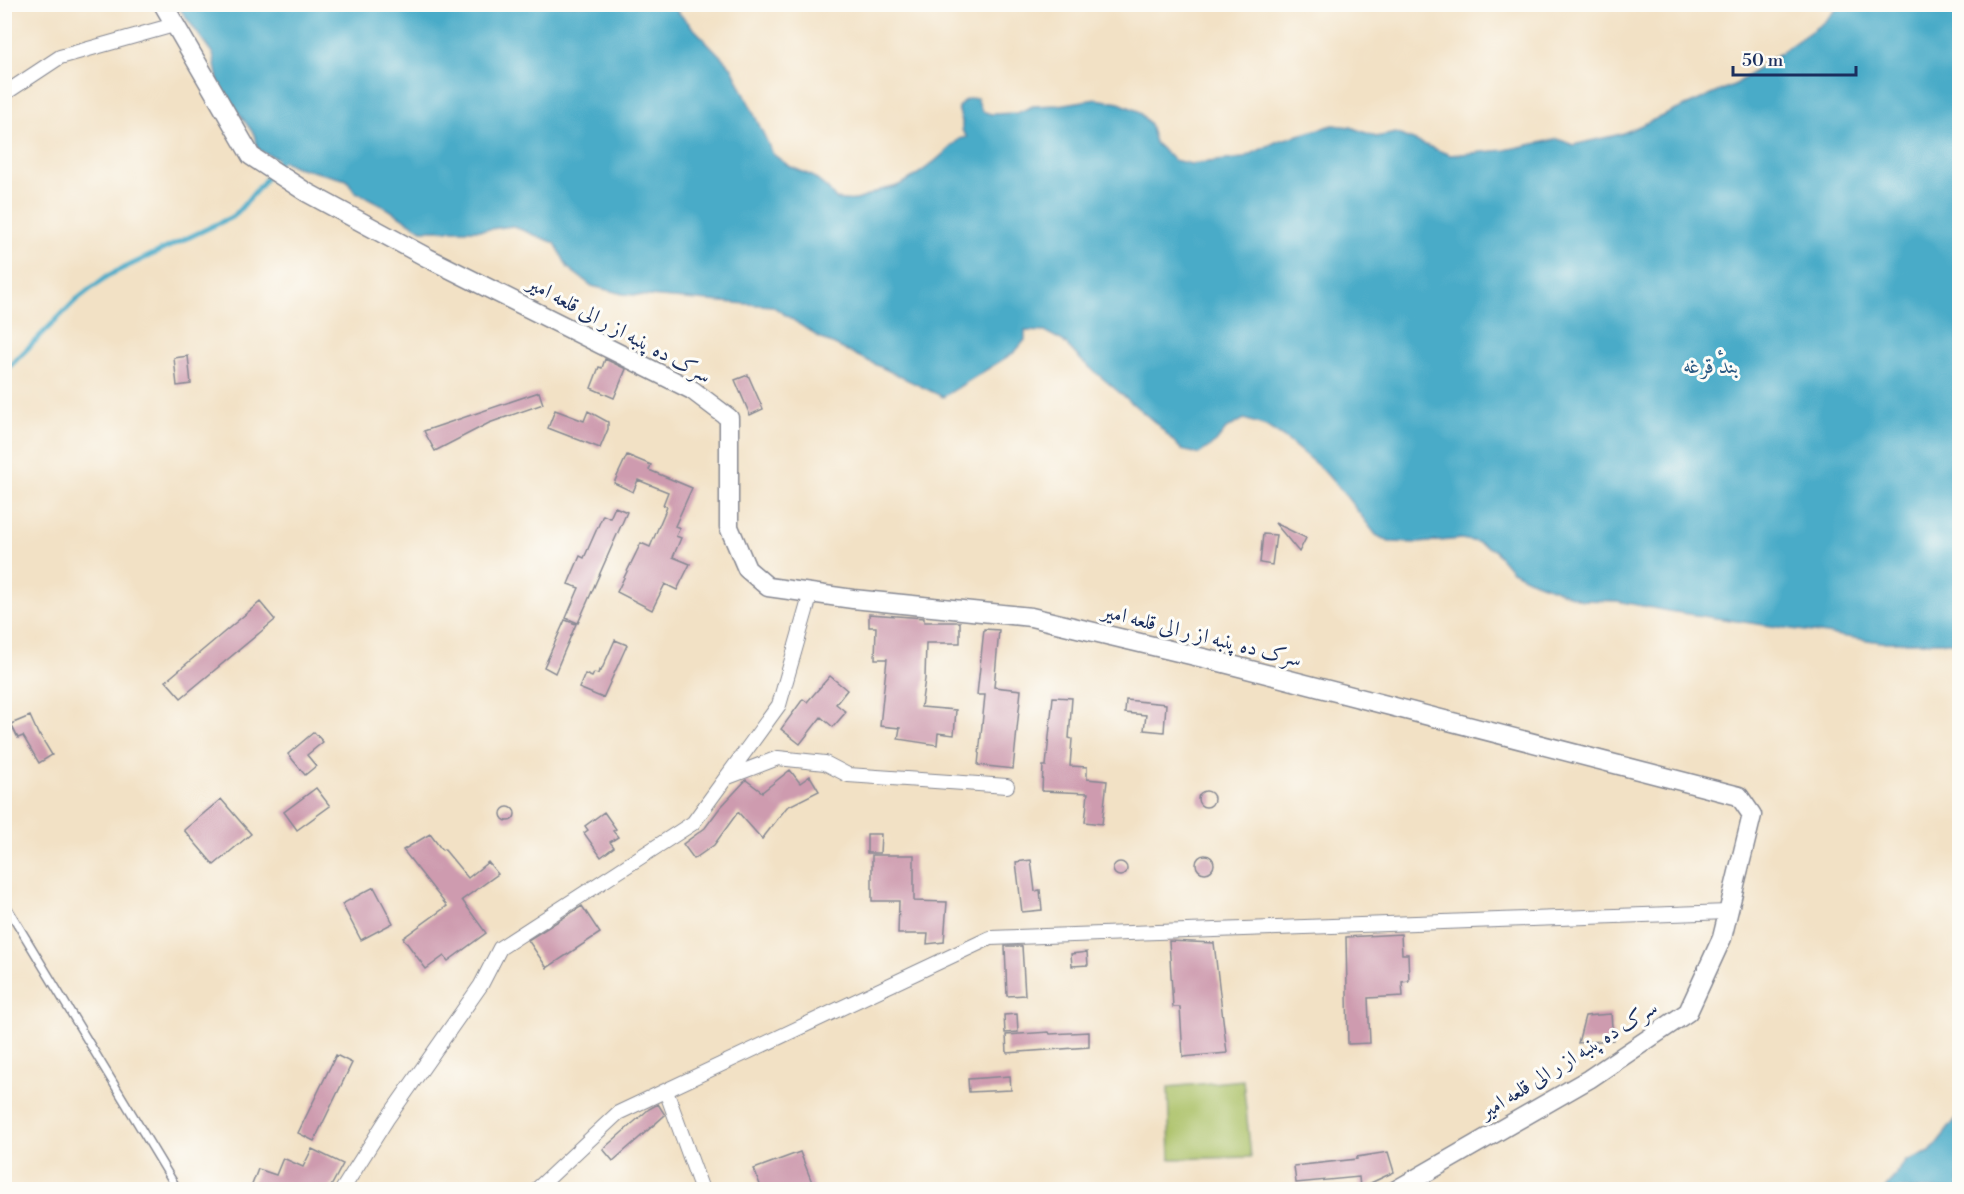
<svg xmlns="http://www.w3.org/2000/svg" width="1964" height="1194" font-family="'Libre Bodoni',Amiri,serif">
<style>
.green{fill:#a9bf63;stroke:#627760;stroke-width:1.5}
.water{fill:#49abc8;stroke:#326d93;stroke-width:1.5}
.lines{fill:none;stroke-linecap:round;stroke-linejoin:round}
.stream{stroke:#49abc8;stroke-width:5}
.building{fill:#ce9baf}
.service-casing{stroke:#868892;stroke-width:10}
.minor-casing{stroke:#868892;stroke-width:16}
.tertiary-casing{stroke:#868892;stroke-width:21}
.service{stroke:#fff;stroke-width:7}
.minor{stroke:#fff;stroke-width:14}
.tertiary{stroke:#fff;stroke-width:18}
.labels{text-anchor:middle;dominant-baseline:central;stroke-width:6;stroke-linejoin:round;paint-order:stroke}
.street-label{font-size:21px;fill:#1b2f5e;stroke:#fdfcf7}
.water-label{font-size:22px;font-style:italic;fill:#2b5a83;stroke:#fdfcf7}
</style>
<rect width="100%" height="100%" fill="#fdfcf7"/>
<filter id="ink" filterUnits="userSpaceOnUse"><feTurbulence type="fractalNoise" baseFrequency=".0167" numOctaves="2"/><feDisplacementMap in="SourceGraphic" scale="12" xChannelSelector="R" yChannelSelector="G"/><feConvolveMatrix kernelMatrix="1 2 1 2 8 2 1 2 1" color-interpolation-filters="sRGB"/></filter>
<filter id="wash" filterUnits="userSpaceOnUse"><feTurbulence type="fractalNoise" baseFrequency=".008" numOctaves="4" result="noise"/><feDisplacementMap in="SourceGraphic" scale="24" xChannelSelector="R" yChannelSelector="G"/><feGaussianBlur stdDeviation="1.35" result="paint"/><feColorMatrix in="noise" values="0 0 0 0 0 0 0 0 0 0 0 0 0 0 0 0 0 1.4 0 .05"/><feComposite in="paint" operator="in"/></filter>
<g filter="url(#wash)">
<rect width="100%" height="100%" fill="#f2e1c5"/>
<path class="green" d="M1243,1080L1251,1157L1170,1159L1168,1087Z"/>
<path class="water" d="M177,5H671L732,68L773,154L789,166L812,176L827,188L836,199C861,203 860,198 881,190C887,188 893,188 899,185C922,174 941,157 959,139L967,137L962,130V121L958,108C963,100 967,98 977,98L982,111L991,114L1017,113L1033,106L1059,105L1096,99L1119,103L1138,111L1150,124L1155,143L1174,160L1191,164L1243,158L1278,141L1333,125L1351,127L1376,137L1396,133L1450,155L1505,150L1558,139L1573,145L1621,134L1736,84L1824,22L1841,5H1959V642H1881L1668,611L1617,601L1582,600L1528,579L1512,571L1494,550L1477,542L1461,539L1419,543L1389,542L1376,535L1346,496L1323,470L1286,439L1266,426L1244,419L1226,429L1216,442L1199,454L1182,450L1158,425L1081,360L1063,341L1046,332L1025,331V340L1015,352L943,397L820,338L772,306L623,294L592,286L568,268L555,243L512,226L483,230H422L380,204L354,191L347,180L296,167L258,150L254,134L219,86L213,54Z
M1959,1115V1189H1885L1906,1161L1930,1152Z"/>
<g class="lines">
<path class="stream" d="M4,372L76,300L107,276L234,216L262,184L280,160"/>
</g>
<g id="blocks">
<path class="building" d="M188,356L191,384L177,386L174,358Z
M605,359L626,369L614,398L591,388L599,367L602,368Z
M748,375L763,409L750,415L735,380Z
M539,392L543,404L489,423L435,451L424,431Z
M555,410L584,421L588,411L608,422V429L600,448L548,428Z
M627,455L651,465L649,470L692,488L675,526L680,528L676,536L681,538L673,557L690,564L677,590L665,584L652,610L617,592L641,543L650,547L667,507L663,505L668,492L638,480L633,492L614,483Z
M615,507L627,512L578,623L566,618L579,588L568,584L580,556L584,558L603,515L610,518Z
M1275,523L1306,538L1299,552Z
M1263,534L1276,535L1272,565L1260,563Z
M260,602L275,620L181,698L166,681Z
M869,614L924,618V622H960V643H926L925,679L921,707L956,710L954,735L938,733L937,745L898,739L900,728L880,726L887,659H875L876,627H869Z
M565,620L576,624L555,673L544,667Z
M984,629L999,630L994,687L1021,690L1013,769L978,765L985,695H977Z
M615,640L627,645L603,698L579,688L585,674L592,677L594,673L598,674L599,670L601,671Z
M830,676L847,690L836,704L846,712L833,727L821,717L800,744L781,729L803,699L807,702Z
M1053,697L1072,698L1069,738L1072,739L1070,766L1087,767V779L1107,781L1102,824L1085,822L1088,793L1042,791L1043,766H1046Z
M1126,700L1166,704L1164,732L1144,730L1146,715L1125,713Z
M30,716L39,736L40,735L52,755L39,763L23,736L18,738L11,724Z
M314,732L323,742L307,755L316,766L305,775L288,754Z
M790,770L800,783L810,776L819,791L787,807L762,839L738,812L714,845L694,859L683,844L705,828L719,809L746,780L762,792Z
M316,788L330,806L297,830L284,812Z
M1198 799a8 8 0 1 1 16 0a8 8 0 1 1-16 0Z
M221,799L251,834L214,865L184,830Z
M501 814a7 7 0 1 1 14 0a7 7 0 1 1-14 0Z
M604,812L616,829L613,831L618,837L610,842L614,847L601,857L584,833L588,830L585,826Z
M430,834L442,850L444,849L468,878L488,862L498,874L462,900L486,933L448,961L444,956L426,969L403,938L447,906L403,850Z
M867,834H881L880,853H867Z
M1196 864a9 9 0 1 1 18 0a9 9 0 1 1-18 0Z
M872,855H914V901L947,902L944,942L927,944L928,934H898L899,901H872Z
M1031,860L1035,891L1040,890L1042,910L1022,912L1016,862Z
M1113 869a7 7 0 1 1 14 0a7 7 0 1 1-14 0Z
M374,887L393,923L361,940L342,904Z
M582,906L600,933L547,968L528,940Z
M1401,934L1402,954H1408L1409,981L1402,982L1403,996L1368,998L1370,1043L1348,1044L1346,937Z
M1169,941L1214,943L1227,1053L1183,1057L1180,1007H1173Z
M1005,946H1022L1025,995L1007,996Z
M1087,952L1088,965L1072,966L1071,954Z
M1017,1014L1018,1032L1005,1033L1004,1015Z
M1611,1014L1613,1040L1578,1043L1585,1016Z
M1049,1032L1050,1034L1089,1032V1047L1007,1053L1006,1035Z
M336,1055L352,1063L314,1141L298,1133Z
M1010,1076L1011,1090L969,1092L968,1079Z
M658,1104L665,1115L613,1161L603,1149L649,1109Z
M312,1149L343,1164L329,1190H250L258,1169L276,1175L283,1158L303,1167Z
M800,1152L815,1190H762L754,1169Z
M1388,1152L1394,1172L1360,1188L1359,1177L1296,1183L1294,1166L1357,1159V1157Z"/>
</g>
</g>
<g filter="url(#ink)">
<use href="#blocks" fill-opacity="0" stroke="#868892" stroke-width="1.5"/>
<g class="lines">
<g class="service-casing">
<path id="service" d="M4,902L178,1190"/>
</g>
<g class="minor-casing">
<path id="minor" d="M4,94L60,57L174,25
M728,777L778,758L825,763L848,775L1007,786
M666,1091L702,1190
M342,1190L387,1119L481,985L500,948L693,823L779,705L811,593
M536,1190L618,1113L990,938L1728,912"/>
</g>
<g class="tertiary-casing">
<path id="tertiary" d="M163,4L251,156L306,192L428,258L692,390L729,418V527L747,569L768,587L853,599L1031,617L1216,661L1739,796L1752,815L1722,938L1688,1012L1589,1079L1396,1190"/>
</g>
<use href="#service" class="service"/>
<use href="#minor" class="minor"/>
<use href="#tertiary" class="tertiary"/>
</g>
</g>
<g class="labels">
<g class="street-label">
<text transform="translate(619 330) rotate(28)">سرک ده پنبه از ر الی قلعه امیر</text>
<text transform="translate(1202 636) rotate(14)">سرک ده پنبه از ر الی قلعه امیر</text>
<text transform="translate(1569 1060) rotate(-32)">سرک ده پنبه از ر الی قلعه امیر</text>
</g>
<g class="water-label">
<text x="1711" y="366">بندٔ قرغه</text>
</g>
</g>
<rect width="1964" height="1194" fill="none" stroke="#fdfcf7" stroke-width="24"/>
<path d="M1733 66v9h123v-9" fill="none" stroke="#1b2f5e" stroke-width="3"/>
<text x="1742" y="66" font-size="18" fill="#1b2f5e" stroke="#fdfcf7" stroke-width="4.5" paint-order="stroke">50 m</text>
</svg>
